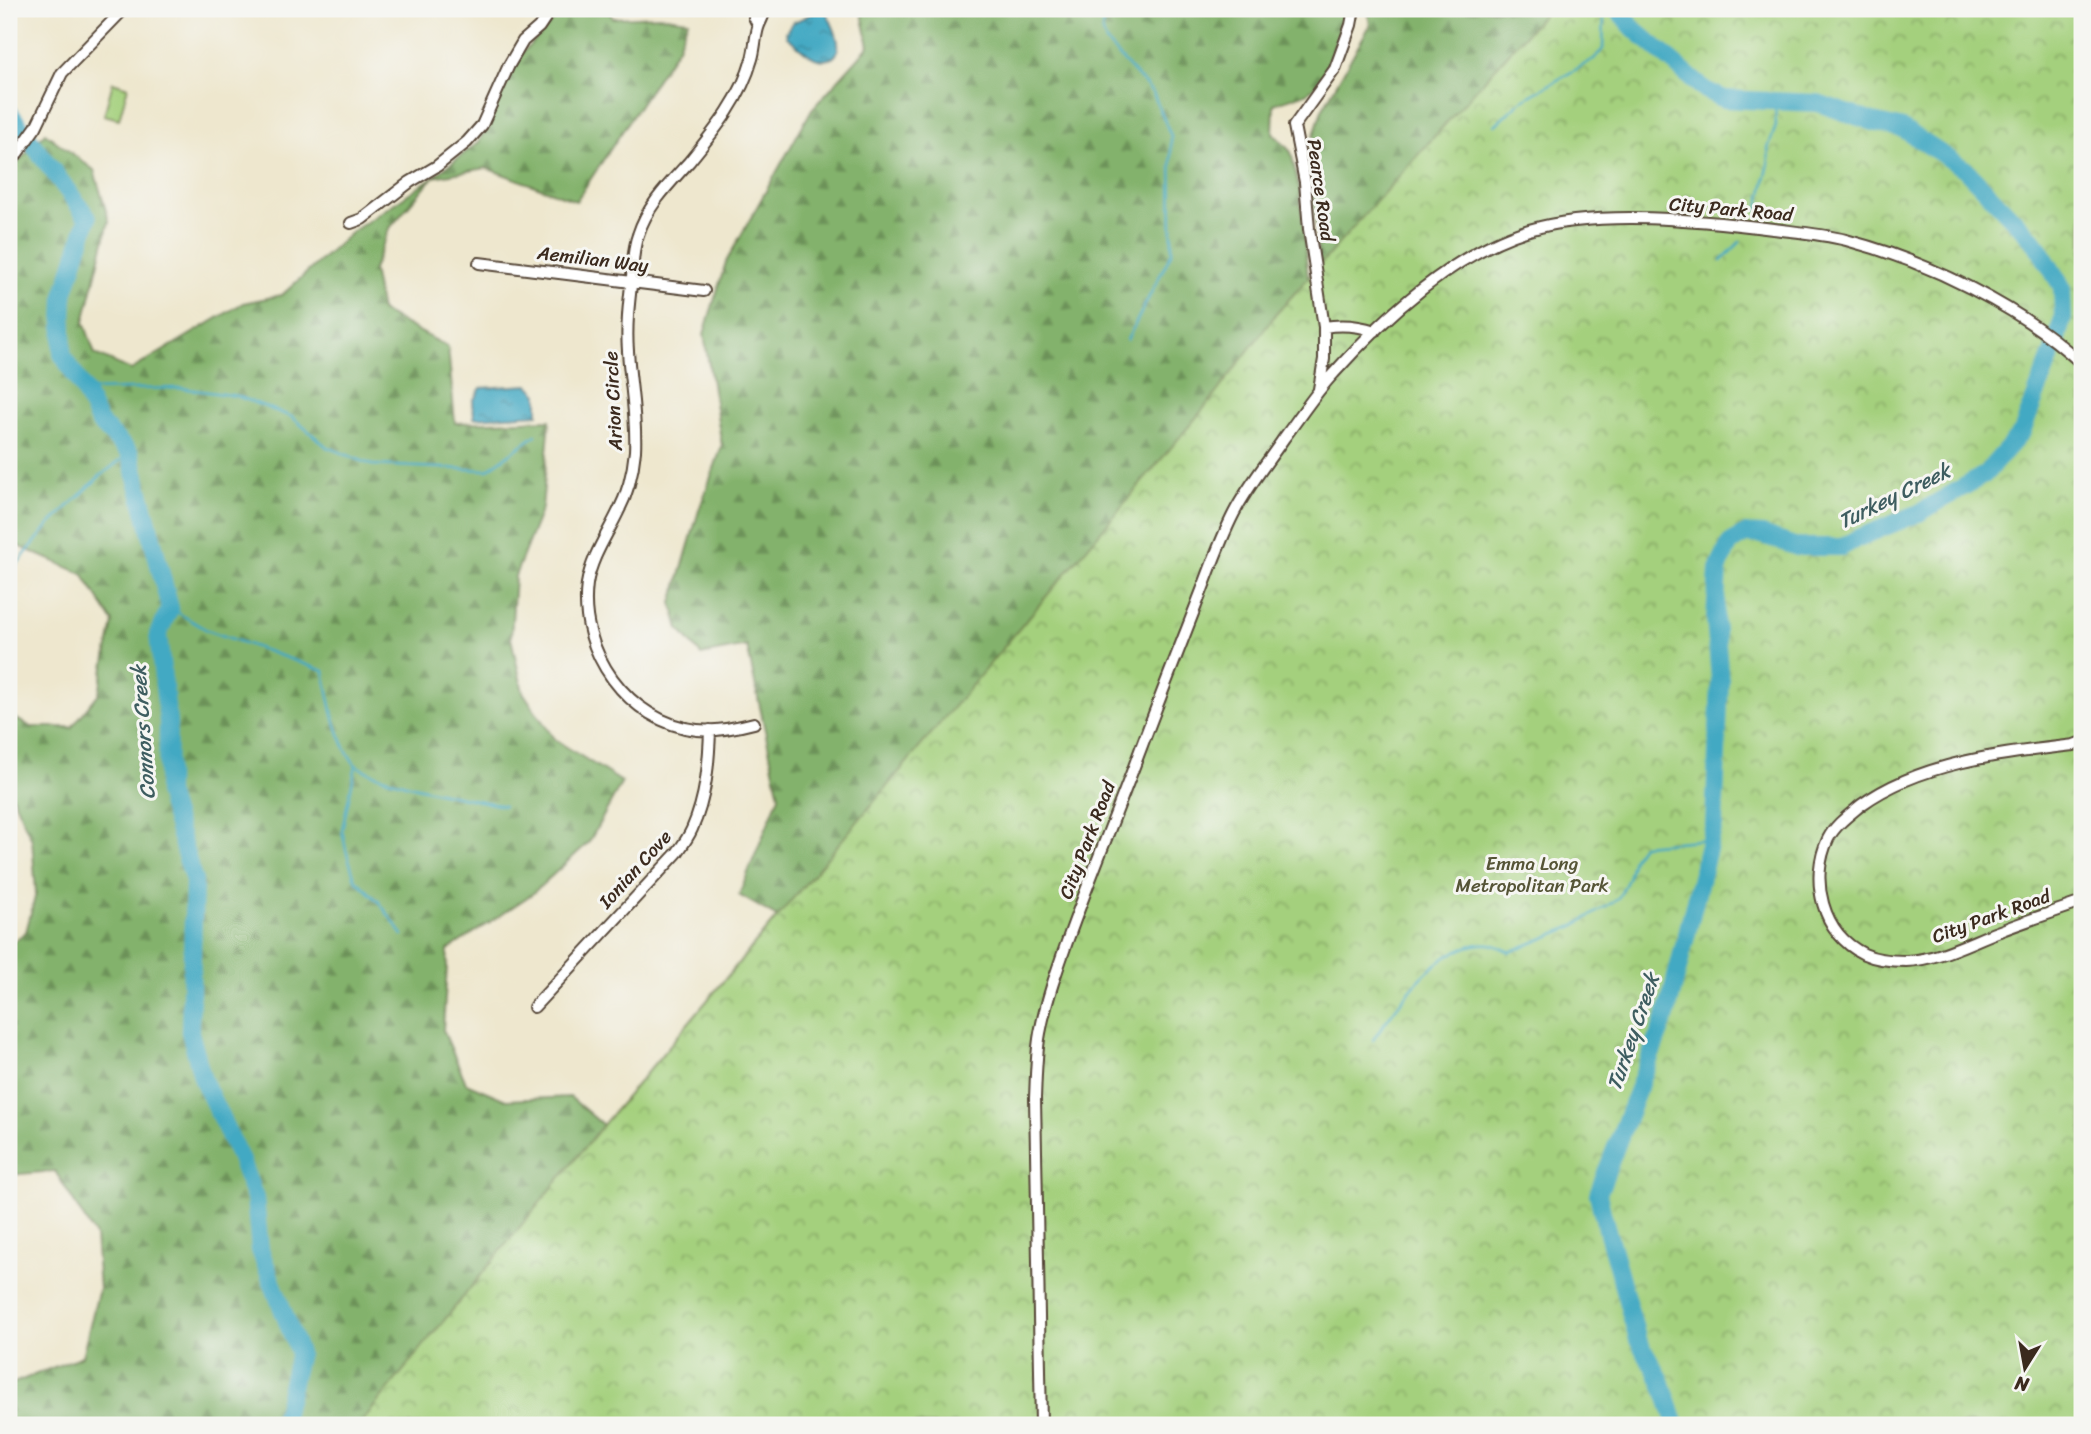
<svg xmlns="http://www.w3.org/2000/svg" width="2091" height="1434" font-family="Sriracha,sans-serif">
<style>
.green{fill:#a4d07d;stroke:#707d4e;stroke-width:2}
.forest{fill:url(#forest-firs);stroke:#5f6e45;stroke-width:2}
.park{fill:url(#park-crowns);stroke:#707d4e;stroke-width:2}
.water{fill:url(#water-ripples);stroke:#3f6a70;stroke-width:2}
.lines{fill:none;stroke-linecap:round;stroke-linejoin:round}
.stream{stroke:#43a9c3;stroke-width:2.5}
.river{stroke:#43a9c3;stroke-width:18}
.street-casing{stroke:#564638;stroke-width:14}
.street{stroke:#fff;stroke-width:10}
.labels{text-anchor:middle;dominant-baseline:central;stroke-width:6;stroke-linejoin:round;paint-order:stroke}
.street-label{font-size:19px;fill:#3b2a1e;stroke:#f6f6f2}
.park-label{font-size:19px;fill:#555436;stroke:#f6f6f2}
.water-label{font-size:21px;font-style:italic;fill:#3e5d60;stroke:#f6f6f2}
</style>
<defs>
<pattern id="forest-firs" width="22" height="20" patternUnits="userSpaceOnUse" patternTransform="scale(1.75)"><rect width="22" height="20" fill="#83b26c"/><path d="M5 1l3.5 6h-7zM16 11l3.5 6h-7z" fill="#6c9158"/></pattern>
<pattern id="park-crowns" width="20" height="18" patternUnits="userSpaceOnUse" patternTransform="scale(1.75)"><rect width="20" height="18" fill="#a4d07d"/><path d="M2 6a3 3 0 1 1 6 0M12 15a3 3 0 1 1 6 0" fill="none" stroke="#87a966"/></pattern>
<pattern id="water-ripples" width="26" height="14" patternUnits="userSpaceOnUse" patternTransform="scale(1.75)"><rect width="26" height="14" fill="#43a9c3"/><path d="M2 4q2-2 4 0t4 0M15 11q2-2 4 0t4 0" fill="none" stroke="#398a9e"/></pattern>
</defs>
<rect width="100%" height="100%" fill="#f6f6f2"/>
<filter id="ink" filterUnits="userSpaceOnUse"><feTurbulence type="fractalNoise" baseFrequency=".0143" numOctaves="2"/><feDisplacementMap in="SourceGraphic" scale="14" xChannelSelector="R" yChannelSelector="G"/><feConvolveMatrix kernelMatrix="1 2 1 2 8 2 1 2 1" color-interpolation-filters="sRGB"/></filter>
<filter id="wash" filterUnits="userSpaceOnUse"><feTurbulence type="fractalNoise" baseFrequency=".00686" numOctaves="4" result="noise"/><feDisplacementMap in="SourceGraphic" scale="28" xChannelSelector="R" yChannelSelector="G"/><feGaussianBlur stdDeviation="1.57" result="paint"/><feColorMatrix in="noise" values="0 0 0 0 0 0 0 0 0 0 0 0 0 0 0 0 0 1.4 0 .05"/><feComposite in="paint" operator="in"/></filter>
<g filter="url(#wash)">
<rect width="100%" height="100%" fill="#eee7ce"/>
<path class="green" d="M113,82L128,87L119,119L104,115Z"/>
<path class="forest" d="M565,9H607L613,18L659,16L688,20L678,47L576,201L486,168L433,177L389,229L373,270L381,311L448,347L455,423L550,420L542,508L515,576L511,638L523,692L554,739L622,782L589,842L532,894L448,950L443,1030L466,1083L506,1100L570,1097L603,1125L777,917L739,895L779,796L747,646L701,655L679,629L672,603L699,510L722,446L704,334L726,262L812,109L869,46L861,9H1344C1341,27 1325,80 1311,90C1301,97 1285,99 1274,104L1273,133L1291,152L1300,192L1308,278L1319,266L1309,150L1322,110L1370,25L1368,9H2082V1425H9V1385L82,1356L99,1289L95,1236L55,1171L9,1175V945L26,932L36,893L32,840L9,789V715L31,727H72L99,693L113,622L83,574L9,542C9,489 8,437 9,384C10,340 24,300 9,256V177L18,162L45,133L94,170L109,221L84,322L95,354L131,370L243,303L282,295L352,232L433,177L479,142L521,54Z"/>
<path class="park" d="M1548,9H2082V1425H359L603,1125L1211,400L1276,314Z"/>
<path class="water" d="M820,10L826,11C831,22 847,50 832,58C827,60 820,60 815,58C805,54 796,43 787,37L786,32L792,23Z
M529,385L538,394V414L474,418L473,401L481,388Z"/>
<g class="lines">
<path class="stream" d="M1104,9L1102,29L1106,42L1153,93L1171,136L1172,252L1127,340
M1495,125L1521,101L1594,59L1603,49L1604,9
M1758,211L1769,163L1768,148L1776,126L1775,101
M1721,261L1740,242
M84,390L181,388L237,396L292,417L327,447L372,465L487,470L536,435
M9,574L49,525L100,476L130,453
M170,608L207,630L324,671C330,703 335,736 354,763C367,780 478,800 504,806
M356,765L342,830L346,850L355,879L379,902L403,935
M1373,1040C1398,1004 1440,940 1490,944C1497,945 1503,949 1510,952L1574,926L1618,899L1628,879L1633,858L1642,845L1710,839"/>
<path class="river" d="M1617,9L1634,29L1705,90L1724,99L1818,103L1873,122L1903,129L1965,169L2035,242L2062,287L2063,318L2054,348L2022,432L1984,475L1919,513L1856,539L1842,547H1797L1763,535L1745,534L1730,543L1718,569L1715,619L1720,681L1714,825L1667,1013L1598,1194L1602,1212L1638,1340L1661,1380L1676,1425
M9,112L88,218L64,295L62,354L84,390L99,422L130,453L170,608L158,634L168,722L167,793L194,881L190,1032L203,1080L239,1156L255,1198L260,1250L299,1353L282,1425"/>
</g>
</g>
<g filter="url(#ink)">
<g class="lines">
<g class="street-casing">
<path id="street" d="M755,9L754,17L758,25
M9,165L36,127L62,73L124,9
M351,223L362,219L410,182L437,166L467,142L482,125L509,65L523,41L539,27L551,9
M479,263L704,291
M9,278L11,284L9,323
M1324,327C1342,324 1357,325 1375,331
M1319,389L1324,359V327L1309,229L1305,182L1294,126L1335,69L1351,25L1354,9
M754,723C735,728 716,732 697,730C628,722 578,651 587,584C591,558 607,535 618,512C628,493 633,472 635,451C637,417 630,384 628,351C626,326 629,302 632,277C633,263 633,248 638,235C647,206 669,184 689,162C715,130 741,99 752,59C755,49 755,38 758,28C760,21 764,17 765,9
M2082,742L2074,745C2004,753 1920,762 1861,805C1849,815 1835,825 1828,839C1809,879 1822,934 1864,954C1877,960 1892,961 1906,961C1937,960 1968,943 1997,932C2025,921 2054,912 2082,902
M534,1007L677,853C682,846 688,838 692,829C706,798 709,763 710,730
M1041,1425L1035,1098C1036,1077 1036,1055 1040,1033C1046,1001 1057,970 1068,939C1089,880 1113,822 1135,764C1155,710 1176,657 1197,603C1209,573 1219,542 1234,513C1248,486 1267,463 1284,438C1300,417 1315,393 1334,373C1384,317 1455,252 1529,230C1599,209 1701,220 1773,229C1797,232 1822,234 1846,240C1926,261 2022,307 2082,364"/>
</g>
<use href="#street" class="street"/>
</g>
</g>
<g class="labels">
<g class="street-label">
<text transform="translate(1321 190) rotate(82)">Pearce Road</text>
<text transform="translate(1731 209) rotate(5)">City Park Road</text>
<text transform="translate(593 259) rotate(7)">Aemilian Way</text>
<text transform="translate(613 401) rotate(-93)">Arion Circle</text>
<text transform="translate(1087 840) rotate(-69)">City Park Road</text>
<text transform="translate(635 869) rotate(-48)">Ionian Cove</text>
<text transform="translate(1991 916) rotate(-20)">City Park Road</text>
</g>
<g class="park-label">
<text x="1532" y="863">Emma Long<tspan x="1532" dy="22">Metropolitan Park</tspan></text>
</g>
<g class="water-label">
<text transform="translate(1894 496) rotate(-26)">Turkey Creek</text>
<text transform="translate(143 732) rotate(-94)">Connors Creek</text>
<text transform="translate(1633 1032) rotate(-71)">Turkey Creek</text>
</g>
</g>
<rect width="2091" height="1434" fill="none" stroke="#f6f6f2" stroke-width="35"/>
<g transform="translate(2025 1368) rotate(191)" stroke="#f6f6f2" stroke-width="5" paint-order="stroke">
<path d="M0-5L12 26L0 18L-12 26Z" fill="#3b2a1e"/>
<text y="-10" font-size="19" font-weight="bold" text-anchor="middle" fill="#3b2a1e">N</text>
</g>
</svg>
